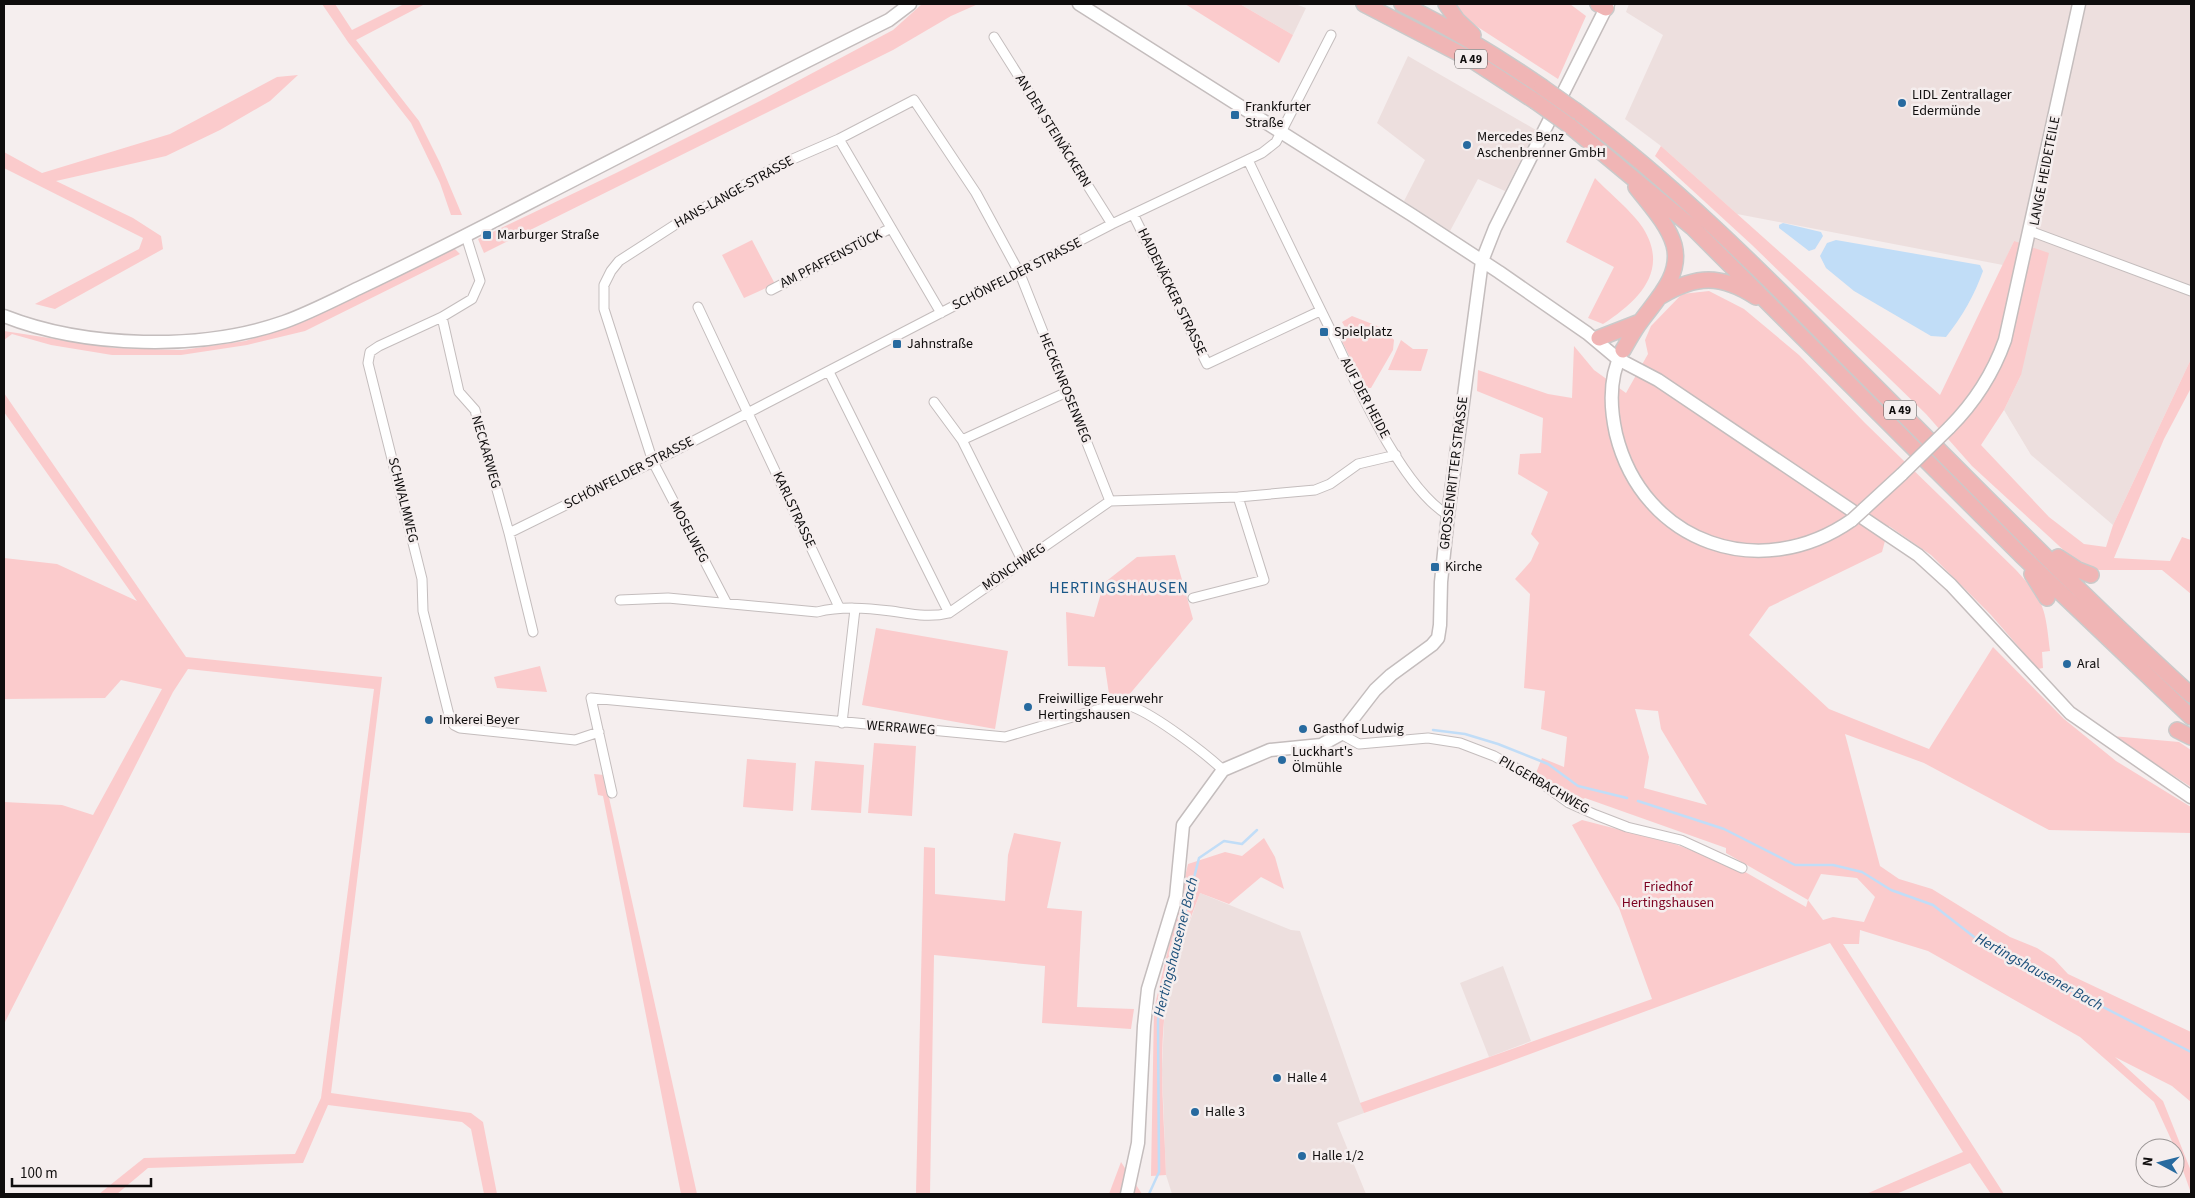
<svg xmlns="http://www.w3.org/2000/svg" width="2195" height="1198" font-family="'Source Sans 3',sans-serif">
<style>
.built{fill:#eddfde}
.green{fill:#fbcbcc;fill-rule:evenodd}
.water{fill:#c1ddf7}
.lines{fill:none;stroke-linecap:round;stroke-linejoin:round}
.stream{stroke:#c1ddf7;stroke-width:2.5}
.street-casing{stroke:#c4bdbd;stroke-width:11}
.secondary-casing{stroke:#c4bdbd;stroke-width:15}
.highway-casing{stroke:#cacaca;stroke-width:18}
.street{stroke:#fff;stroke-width:9}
.secondary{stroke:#fff;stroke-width:12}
.highway{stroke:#f0b5b5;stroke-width:15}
.secondary-bridge-casing{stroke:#c4bdbd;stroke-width:15;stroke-linecap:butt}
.highway-bridge-casing{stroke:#cacaca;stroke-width:18;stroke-linecap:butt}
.secondary-bridge{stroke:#fff;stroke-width:12}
.highway-bridge{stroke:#f0b5b5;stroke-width:15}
.poi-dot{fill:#276a9f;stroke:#f5eeee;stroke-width:2}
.labels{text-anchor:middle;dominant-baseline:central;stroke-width:5;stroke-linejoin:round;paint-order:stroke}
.shield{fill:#f5eeee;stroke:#545050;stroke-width:1}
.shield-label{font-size:12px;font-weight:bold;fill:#0f0d0d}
.poi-label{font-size:14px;fill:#0f0d0d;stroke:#f5eeee;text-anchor:start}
.street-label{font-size:14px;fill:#0f0d0d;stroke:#f5eeee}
.park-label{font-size:14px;fill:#7c0120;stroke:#f5eeee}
.water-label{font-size:15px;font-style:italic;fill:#1b4f7a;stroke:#f5eeee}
.quarter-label{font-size:16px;letter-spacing:1px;fill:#1a5787;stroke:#f5eeee}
</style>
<rect width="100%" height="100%" fill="#f5eeee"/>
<path class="built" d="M1240,4H1295L1306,8L1293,35Z
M1629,4H2191V359L2113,525L2031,455L2004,410L2021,375L2014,241L2003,265L1737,214L1661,146L1625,119L1663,35L1626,12Z
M1408,56L1536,130L1505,191L1478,179L1450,231L1404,201L1425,160L1377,123Z
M1200,893L1291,930L1300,931L1364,1113L1337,1123L1366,1194H1172L1166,1175L1162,1069L1164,1022L1171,975Z
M1503,966L1531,1041L1489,1057L1460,983Z"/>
<path class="green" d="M322,4H335L352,30L404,4H425L356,40L419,121L440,163L462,215H451L440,183L411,123L348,42Z
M922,4H978L951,16L893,50L484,253L478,239L616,173L760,101L893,30Z
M1185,4H1240L1293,35L1279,63Z
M1453,4H1570L1586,16L1558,79L1467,20Z
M298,75L270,101L220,130L166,156L56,181L133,218L161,236L163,249L55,309L35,304L139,249L143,238L4,168V152L42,173L170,134L277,77Z
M1661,146L1940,395L2014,241L2049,253L2021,375L2004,410L1981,445L2049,517L2084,544L2106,547L2113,525L2191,359V388L2164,439L2114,558L2170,561L2182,537L2191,540V594L2162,570H2093L2070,556L1972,466L1926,414L1752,245L1655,156Z
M1595,178C1608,192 1633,212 1643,228C1670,271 1638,301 1603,324L1588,318L1614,267L1566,242Z
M752,240L775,284L744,298L722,255Z
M454,248L460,254L305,331L247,345L181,355H112L51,345L12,334L4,340V331L114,348L182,350L245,341L303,322Z
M1709,291L1744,309L1799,355L1865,423L2015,569C2045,601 2045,608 2050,651L2042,652L2043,668L2038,669L1991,615L1931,555L1889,526L1882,552L1769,607L1749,635L1829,709L1929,749L1993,647L2064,719L2116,761L2191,807V833L2049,830L1924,763L1845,734L1880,866L1899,879L1932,889L2010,937L2037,948L2054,959L2068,974L2191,1032V1102L2172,1086L2115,1057L2163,1101L2191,1171V1193L2175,1148L2154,1102L2080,1037L1928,951L1860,930L1859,944H1843L2004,1194H1991L1970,1163L1896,1194H1866L1963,1152L1830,943L1495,1067L1364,1113L1360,1103L1652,999L1619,908L1572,825L1582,820L1675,844L1740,869L1806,907L1808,900L1726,853V848L1585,798L1577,802L1536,773L1542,758L1564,767L1567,737L1541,729L1545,691L1524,688L1530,594L1515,579L1531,561L1539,543L1531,534L1548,492L1518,474L1520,454L1541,453L1543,418L1477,391L1478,370L1548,394L1572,398L1574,346L1594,370L1626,393L1648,354L1645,340L1651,326L1682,294ZM1635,709L1658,711L1661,729L1707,805L1644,788L1649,757ZM1821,874L1857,878L1875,897L1864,922L1833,917L1823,920L1808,900Z
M1352,316L1385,329L1394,340L1393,350L1371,388H1365L1338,333L1346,329L1342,322Z
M1401,340L1413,349H1428L1421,371L1388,370Z
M4,393L186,657L382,677L331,1093L471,1113L483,1122L497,1194H484L471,1129L462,1122L328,1105L303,1163L148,1168L117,1194H99L144,1158L295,1154L321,1098L374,689L188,669L173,692L4,1024V802L62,805L93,815L162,689L121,680L105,698L4,699V558L57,564L137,601L4,412Z
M1175,555L1193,619L1128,696L1109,694L1105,667L1068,666L1066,612L1094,617L1104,583L1137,557Z
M876,628L1008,651L995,729L862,705Z
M540,666L547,692L497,688L494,677Z
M2112,736L2179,742L2191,750V787Z
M874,743L916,746L912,816L868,813Z
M747,759L796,763L793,811L743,807Z
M815,761L864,765L861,813L811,810Z
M594,774L604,775L697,1194H681L603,796L598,795Z
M1014,833L1061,842L1047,908L1082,911L1077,1007L1134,1009L1131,1029L1042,1023L1045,966L934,955L930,1194H916L924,847L935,848V894L1005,901L1008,855Z
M1264,838L1275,857L1284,889L1261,877L1229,904L1200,893C1191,918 1177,951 1171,976C1156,1040 1164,1109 1166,1175L1151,1176L1154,1009L1188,864L1225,852L1242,856Z
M1121,1162L1142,1194H1109Z"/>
<path class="water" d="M1783,223L1821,232L1823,236L1815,249L1809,251L1779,228V225Z
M1836,240L1980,265L1983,271C1975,294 1962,317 1946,337L1931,336L1854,291L1826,268L1820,256L1827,243Z"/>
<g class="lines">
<path class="stream" d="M1433,730L1465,734L1498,744L1548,764L1578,786L1627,798
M1638,801L1724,829L1795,865H1833L1862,872L1891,890L1933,905L1978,940L2011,954L2058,984L2191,1052
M1149,1194L1159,1172L1158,1020L1199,858L1224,841L1242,844L1257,830"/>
<g class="street-casing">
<path id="street" d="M994,37L1112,224
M839,139L941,313
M1248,160C1275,217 1303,274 1331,331C1355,381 1401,487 1448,515
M1134,216L1207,364L1320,311
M2030,231L2191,291
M466,236L480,281L472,299L442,317L379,346L370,352L368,363L422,579L423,611L450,719L454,725L460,728L575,740L599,732
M771,290L891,228
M698,307L839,607
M442,317L459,392L475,410L509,533L533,632
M829,372L949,613
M934,402L962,440L1023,562
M962,440L1067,392
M509,533L653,462L1112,224L1262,153L1276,142L1331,35
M1193,598L1264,580L1238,497
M620,600L668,598L817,612C842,606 866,608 891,611C912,614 929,618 949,613L1110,501L1238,497L1315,490L1330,484L1358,464L1396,455
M726,602L653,462L604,309V285L611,271L619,261L684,219L779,165L839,139L914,100L976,193L1020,274L1110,501
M842,723L855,609
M1341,734L1359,744L1428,738L1460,743L1494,756L1536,779L1569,803L1596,815L1627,827L1681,840L1742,868
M612,793L591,698L1005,737L1113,705C1119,705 1127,705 1133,707C1156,716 1204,752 1223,770"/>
</g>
<g class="secondary-casing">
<path id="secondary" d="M1079,4L1412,215L1499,272L1587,333L1618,359L1658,380L1918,555L1951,585L2070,713L2191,797
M4,316C85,348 201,351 284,322C309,313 334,300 359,288C414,262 469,234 523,206C645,143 766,81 889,20L910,4
M1622,352C1609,377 1610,407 1616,434C1643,544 1761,584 1852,520
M1949,428C1975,402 1993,374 2005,340L2079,4
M1864,509L1902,474
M1127,1194L1138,1143L1144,1026L1148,989L1176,897L1183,825L1223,770L1270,750L1321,745L1341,734L1375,690L1391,675L1432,645L1438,638L1440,625L1441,582L1448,515L1482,261L1495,228L1608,4"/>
</g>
<g class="highway-casing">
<path id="highway" d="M1364,4L1472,60L1535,101
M1402,4C1451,28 1497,56 1542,87
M1446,4L1457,20L1473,35
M1598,4L1606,8
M1576,111C1672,182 1757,267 1841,352C1957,467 2070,585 2191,695
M1570,126L1692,227L2021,555L2191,717
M1661,296C1696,275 1721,274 1756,297
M1599,338L1640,322
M1623,350C1629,340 1634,330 1641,321C1657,299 1682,275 1674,245C1668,224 1649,204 1636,187
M2058,557L2078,570L2091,575
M2032,574L2047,598
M2177,730L2191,737"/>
</g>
<use href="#street" class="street"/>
<use href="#secondary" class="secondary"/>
<use href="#highway" class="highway"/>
<g class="secondary-bridge-casing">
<path id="secondary-bridge" d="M1902,474L1949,428
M1852,520L1864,509"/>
</g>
<g class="highway-bridge-casing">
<path id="highway-bridge" d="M1542,87L1576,111
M1535,101L1570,126"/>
</g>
<use href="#secondary-bridge" class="secondary-bridge"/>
<use href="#highway-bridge" class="highway-bridge"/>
</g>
<g class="poi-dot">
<circle cx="1902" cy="103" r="5"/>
<rect x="1230" y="110" width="10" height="10" rx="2.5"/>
<circle cx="1467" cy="145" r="5"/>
<rect x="482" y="230" width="10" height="10" rx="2.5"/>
<rect x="1319" y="327" width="10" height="10" rx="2.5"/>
<rect x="892" y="339" width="10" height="10" rx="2.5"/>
<rect x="1430" y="562" width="10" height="10" rx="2.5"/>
<circle cx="2067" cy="664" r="5"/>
<circle cx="1028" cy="707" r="5"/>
<circle cx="429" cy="720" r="5"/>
<circle cx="1303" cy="729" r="5"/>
<circle cx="1282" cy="760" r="5"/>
<circle cx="1277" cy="1078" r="5"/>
<circle cx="1195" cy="1112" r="5"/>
<circle cx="1302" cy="1156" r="5"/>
</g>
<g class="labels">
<g class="shield">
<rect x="1455" y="49.5" width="32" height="19" rx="4"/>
<rect x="1884" y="400.5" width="32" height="19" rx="4"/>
</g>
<g class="shield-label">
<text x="1471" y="59">A 49</text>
<text x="1900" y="410">A 49</text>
</g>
<g class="poi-label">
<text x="1912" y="95">LIDL Zentrallager<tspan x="1912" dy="16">Edermünde</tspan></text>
<text x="1245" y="107">Frankfurter<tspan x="1245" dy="16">Straße</tspan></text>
<text x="1477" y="137">Mercedes Benz<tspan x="1477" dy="16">Aschenbrenner GmbH</tspan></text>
<text x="497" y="235">Marburger Straße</text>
<text x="1334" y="332">Spielplatz</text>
<text x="907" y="344">Jahnstraße</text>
<text x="1445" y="567">Kirche</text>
<text x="2077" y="664">Aral</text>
<text x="1038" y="699">Freiwillige Feuerwehr<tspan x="1038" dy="16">Hertingshausen</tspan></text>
<text x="439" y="720">Imkerei Beyer</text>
<text x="1313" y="729">Gasthof Ludwig</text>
<text x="1292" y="752">Luckhart's<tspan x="1292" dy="16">Ölmühle</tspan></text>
<text x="1287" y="1078">Halle 4</text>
<text x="1205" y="1112">Halle 3</text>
<text x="1312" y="1156">Halle 1/2</text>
</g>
<g class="street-label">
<text transform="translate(1053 131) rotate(58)">AN DEN STEINÄCKERN</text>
<text transform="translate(2045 171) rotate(-79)">LANGE HEIDETEILE</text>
<text transform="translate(734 192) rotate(-29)">HANS-LANGE-STRASSE</text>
<text transform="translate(831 259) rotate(-27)">AM PFAFFENSTÜCK</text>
<text transform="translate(1017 274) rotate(-27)">SCHÖNFELDER STRASSE</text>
<text transform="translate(1172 292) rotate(64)">HAIDENÄCKER STRASSE</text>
<text transform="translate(1065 388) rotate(68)">HECKENROSENWEG</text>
<text transform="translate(1365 398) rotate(62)">AUF DER HEIDE</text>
<text transform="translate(486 452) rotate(74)">NECKARWEG</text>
<text transform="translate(629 473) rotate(-27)">SCHÖNFELDER STRASSE</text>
<text transform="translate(1454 473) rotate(-83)">GROSSENRITTER STRASSE</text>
<text transform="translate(403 500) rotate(76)">SCHWALMWEG</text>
<text transform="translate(794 510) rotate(65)">KARLSTRASSE</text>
<text transform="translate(689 532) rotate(62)">MOSELWEG</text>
<text transform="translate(1014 567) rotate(-34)">MÖNCHWEG</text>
<text transform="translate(901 728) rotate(4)">WERRAWEG</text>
<text transform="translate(1544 785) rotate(30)">PILGERBACHWEG</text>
</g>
<g class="park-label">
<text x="1668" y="887">Friedhof<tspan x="1668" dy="16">Hertingshausen</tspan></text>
</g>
<g class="water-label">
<text transform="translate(1176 947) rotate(-76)">Hertingshausener Bach</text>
<text transform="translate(2039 972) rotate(29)">Hertingshausener Bach</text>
</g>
<g class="quarter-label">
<text x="1119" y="588">HERTINGSHAUSEN</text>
</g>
</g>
<rect width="2195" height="1198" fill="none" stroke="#0f0d0d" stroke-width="10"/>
<g transform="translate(2160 1163) rotate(277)"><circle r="24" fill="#f5eeee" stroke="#999494"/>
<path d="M0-4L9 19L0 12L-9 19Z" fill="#276a9f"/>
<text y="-8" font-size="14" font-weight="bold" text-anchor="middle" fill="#0f0d0d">N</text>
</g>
<path d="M12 1178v8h139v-8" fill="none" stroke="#0f0d0d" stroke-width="2.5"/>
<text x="20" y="1178" font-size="15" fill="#0f0d0d" stroke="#f5eeee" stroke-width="4" paint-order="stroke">100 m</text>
</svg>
